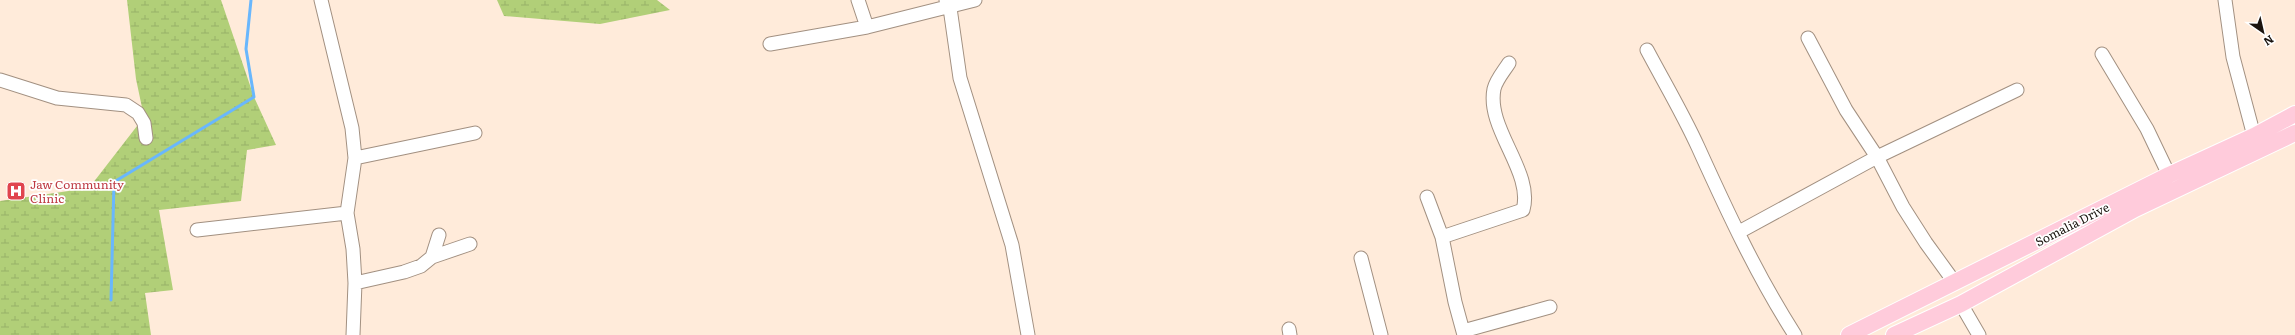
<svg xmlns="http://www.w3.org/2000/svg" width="2295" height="335" font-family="Literata,serif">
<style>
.wetland{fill:url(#wetland-marsh)}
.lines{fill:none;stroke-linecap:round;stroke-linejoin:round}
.stream{stroke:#69b7fd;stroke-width:3}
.minor-casing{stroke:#a29081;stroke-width:15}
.major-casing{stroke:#fff;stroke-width:18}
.minor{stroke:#fff;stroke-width:13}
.major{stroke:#ffcbdb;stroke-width:16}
.labels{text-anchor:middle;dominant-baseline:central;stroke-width:3.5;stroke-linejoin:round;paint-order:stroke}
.health-label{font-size:12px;fill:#be3a42;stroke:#fff;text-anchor:start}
.street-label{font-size:12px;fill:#1b140f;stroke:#fff}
</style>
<defs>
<pattern id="wetland-marsh" width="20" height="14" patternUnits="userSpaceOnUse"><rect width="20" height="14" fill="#b1cf78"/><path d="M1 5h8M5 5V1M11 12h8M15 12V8" fill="none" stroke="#98b167"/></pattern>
</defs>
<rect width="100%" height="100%" fill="#ffebda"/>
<path class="wetland" d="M127,0H221L254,97L276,145L247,150L241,201L159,210L173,290L145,293L151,335H0V201L89,188L144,117L136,79Z
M497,0H657L670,10L600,24L504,16Z"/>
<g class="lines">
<path class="stream" d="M111,300L114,182L254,97L246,49L251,0"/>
<g class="minor-casing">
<path id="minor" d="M321,0L352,128L355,158L347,213L353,249L355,283L353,335
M858,0L867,27
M946,0L950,8L960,78L1012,245L1028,335
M2225,0L2233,57L2254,136
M1808,38L1846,110L1877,157L1903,207L1926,243L1955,283
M770,44L867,27L975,0
M1647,50C1664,82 1683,114 1698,147C1727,211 1757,276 1795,335
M2102,54L2147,129L2169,175
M0,80L57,98L126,105L138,113L144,123L146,138
M355,158L475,133
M1427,197L1442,237L1455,302L1464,335
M197,230L347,213
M1739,232L1877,157L2017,90
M1442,237L1523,210C1534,172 1486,129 1494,89C1496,80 1504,71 1509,63
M432,257L439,235
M1361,258L1381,335
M355,283L404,272L421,266L432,257L470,244
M1961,304L1979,335
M1289,329L1290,335
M1463,331L1550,307"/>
</g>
<g class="major-casing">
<path id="major" d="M1849,335L2169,175L2254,136L2295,114
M1894,335L1961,304L2135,209L2295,133"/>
</g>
<use href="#minor" class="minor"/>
<use href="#major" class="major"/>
</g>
<defs>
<g id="hospital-square" transform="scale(1)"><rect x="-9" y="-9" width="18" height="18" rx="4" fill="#e0444e" stroke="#fff"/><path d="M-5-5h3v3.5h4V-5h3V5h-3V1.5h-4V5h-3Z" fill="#fff"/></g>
</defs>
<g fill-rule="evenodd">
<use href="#hospital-square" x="16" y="191"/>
</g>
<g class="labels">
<g class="health-label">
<text x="30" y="184">Jaw Community<tspan x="30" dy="14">Clinic</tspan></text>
</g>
<g class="street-label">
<text transform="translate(2072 224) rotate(-27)">Somalia Drive</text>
</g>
</g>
<g transform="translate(2263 32) rotate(146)" stroke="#ffffff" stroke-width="3" paint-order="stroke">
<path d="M0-3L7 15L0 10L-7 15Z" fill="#1b140f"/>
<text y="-6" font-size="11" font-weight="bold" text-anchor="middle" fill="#1b140f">N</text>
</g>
</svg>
